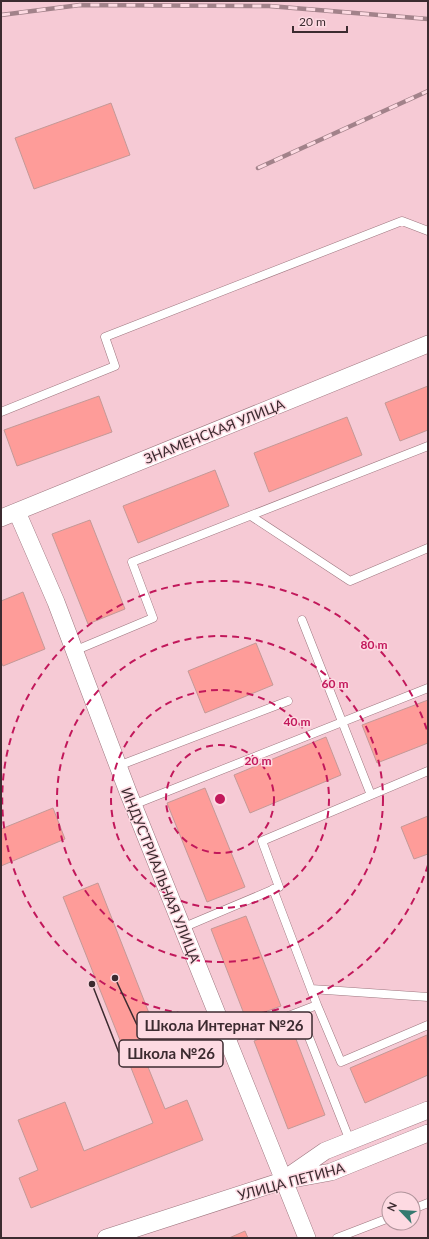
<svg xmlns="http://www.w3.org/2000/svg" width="429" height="1239" font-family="Lato,sans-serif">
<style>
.building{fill:#fe9c99;stroke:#c49997}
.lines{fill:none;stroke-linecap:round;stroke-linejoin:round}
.service-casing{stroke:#9d767f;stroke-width:9}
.minor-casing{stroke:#9d767f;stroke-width:18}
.service{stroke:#fff;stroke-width:8}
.minor{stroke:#fff;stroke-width:17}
.rail-casing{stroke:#a2828a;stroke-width:4.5}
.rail{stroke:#fddae2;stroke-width:3;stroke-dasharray:9;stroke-linecap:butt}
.ring{fill:none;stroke:#c2185b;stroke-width:2;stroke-dasharray:7 5}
.labels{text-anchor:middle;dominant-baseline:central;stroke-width:3;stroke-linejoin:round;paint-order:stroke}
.street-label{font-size:14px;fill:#3c2b30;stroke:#fddae2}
.centre{fill:#c2185b;stroke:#fddae2;stroke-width:2}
.ring-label{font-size:12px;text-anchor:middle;font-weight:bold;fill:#c2185b;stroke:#fddae2;stroke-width:3;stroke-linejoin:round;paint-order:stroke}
.leader{fill:none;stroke:#3c2b30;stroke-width:1.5}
.callout-dot{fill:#3c2b30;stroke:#fddae2;stroke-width:1.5}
.callout{fill:#fddae2;stroke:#3c2b30;stroke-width:1.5}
.callout-label{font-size:15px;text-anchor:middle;font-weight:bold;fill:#3c2b30}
</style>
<rect width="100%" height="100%" fill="#f6cad5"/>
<path class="building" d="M111,103L130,155L34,189L15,138Z
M428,386V430L400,441L385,403Z
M99,396L112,432L17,466L4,430Z
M347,417L362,455L269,492L254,453Z
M215,470L229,506L138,543L123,506Z
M90,520L125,609L88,624L52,534Z
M23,592L45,649L3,666L1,662V601Z
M256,643L273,685L205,713L188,671Z
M428,700V743L377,763L362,725Z
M326,737L341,775L250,813L234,775Z
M205,788L245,887L207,902L167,803Z
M53,808L65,839L1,866V829Z
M428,816V854L414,859L401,827Z
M98,883L167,1059L148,1067L165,1109L187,1100L203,1140L31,1208L19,1178L38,1170L18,1120L65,1102L84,1151L153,1123L63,897Z
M246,916L281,1006L246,1019L211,929Z
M291,1026L325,1115L288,1129L254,1041Z
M427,1035L428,1075L365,1103L350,1068Z
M245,1231L248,1238H229Z"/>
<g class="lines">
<g class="service-casing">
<path id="service" d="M1,412L115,366L105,337L402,221L428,231
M251,516L350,581L428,548
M302,620L371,795
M74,651L153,618L132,562L428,446
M118,766L288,701
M133,805L428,688
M182,928L279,887L262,841L428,771
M311,989L428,997
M317,1005L341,1062L428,1025
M299,1012L350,1141
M226,1040L317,1005L273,889
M413,1209L428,1203
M337,1238L389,1218"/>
</g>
<g class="minor-casing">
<path id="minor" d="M17,512L56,602L128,792L307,1238
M1,518L428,344
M286,1178L325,1151L428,1110
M106,1238L282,1181L331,1172L428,1133"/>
</g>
<use href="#service" class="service"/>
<use href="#minor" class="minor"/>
<g class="rail-casing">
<path id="rail" d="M1,15L80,5L269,6L428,19
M258,168L428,91"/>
</g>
<use href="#rail" class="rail"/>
</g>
<g class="ring">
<circle cx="220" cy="799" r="54"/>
<circle cx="220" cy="799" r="109"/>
<circle cx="220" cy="799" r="163"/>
<path d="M428 865A218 218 0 1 1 428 733"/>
</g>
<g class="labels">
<g class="street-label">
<text transform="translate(214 431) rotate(-22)">ЗНАМЕНСКАЯ УЛИЦА</text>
<text transform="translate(161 875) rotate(68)">ИНДУСТРИАЛЬНАЯ УЛИЦА</text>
<text transform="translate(291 1181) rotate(-15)">УЛИЦА ПЕТИНА</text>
</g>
</g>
<circle cx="220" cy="799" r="6" class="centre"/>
<g class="ring-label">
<text x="374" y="649">80 m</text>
<text x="335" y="688">60 m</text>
<text x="297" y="726">40 m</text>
<text x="258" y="765">20 m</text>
</g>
<path class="leader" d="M115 978L137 1025M92 984L119 1053"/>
<g class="callout-dot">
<circle cx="115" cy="978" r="4"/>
<circle cx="92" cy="984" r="4"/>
</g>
<g class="callout">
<rect x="137" y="1012" width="175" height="27" rx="4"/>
<rect x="119" y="1040" width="104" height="27" rx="4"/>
</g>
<g class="callout-label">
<text x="224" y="1031">Школа Интернат №26</text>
<text x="171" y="1059">Школа №26</text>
</g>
<rect width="429" height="1239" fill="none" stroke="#3c2b30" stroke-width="4"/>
<g transform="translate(401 1211) rotate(295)"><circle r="19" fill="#fddae2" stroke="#b0949b"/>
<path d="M0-3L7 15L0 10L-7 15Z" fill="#357a70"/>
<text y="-6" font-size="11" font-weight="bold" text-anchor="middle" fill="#3c2b30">N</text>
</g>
<path d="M293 26v6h54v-6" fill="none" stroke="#3c2b30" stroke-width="2"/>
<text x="299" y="26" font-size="12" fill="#3c2b30" stroke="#fddae2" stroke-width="3" paint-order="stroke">20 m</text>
</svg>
